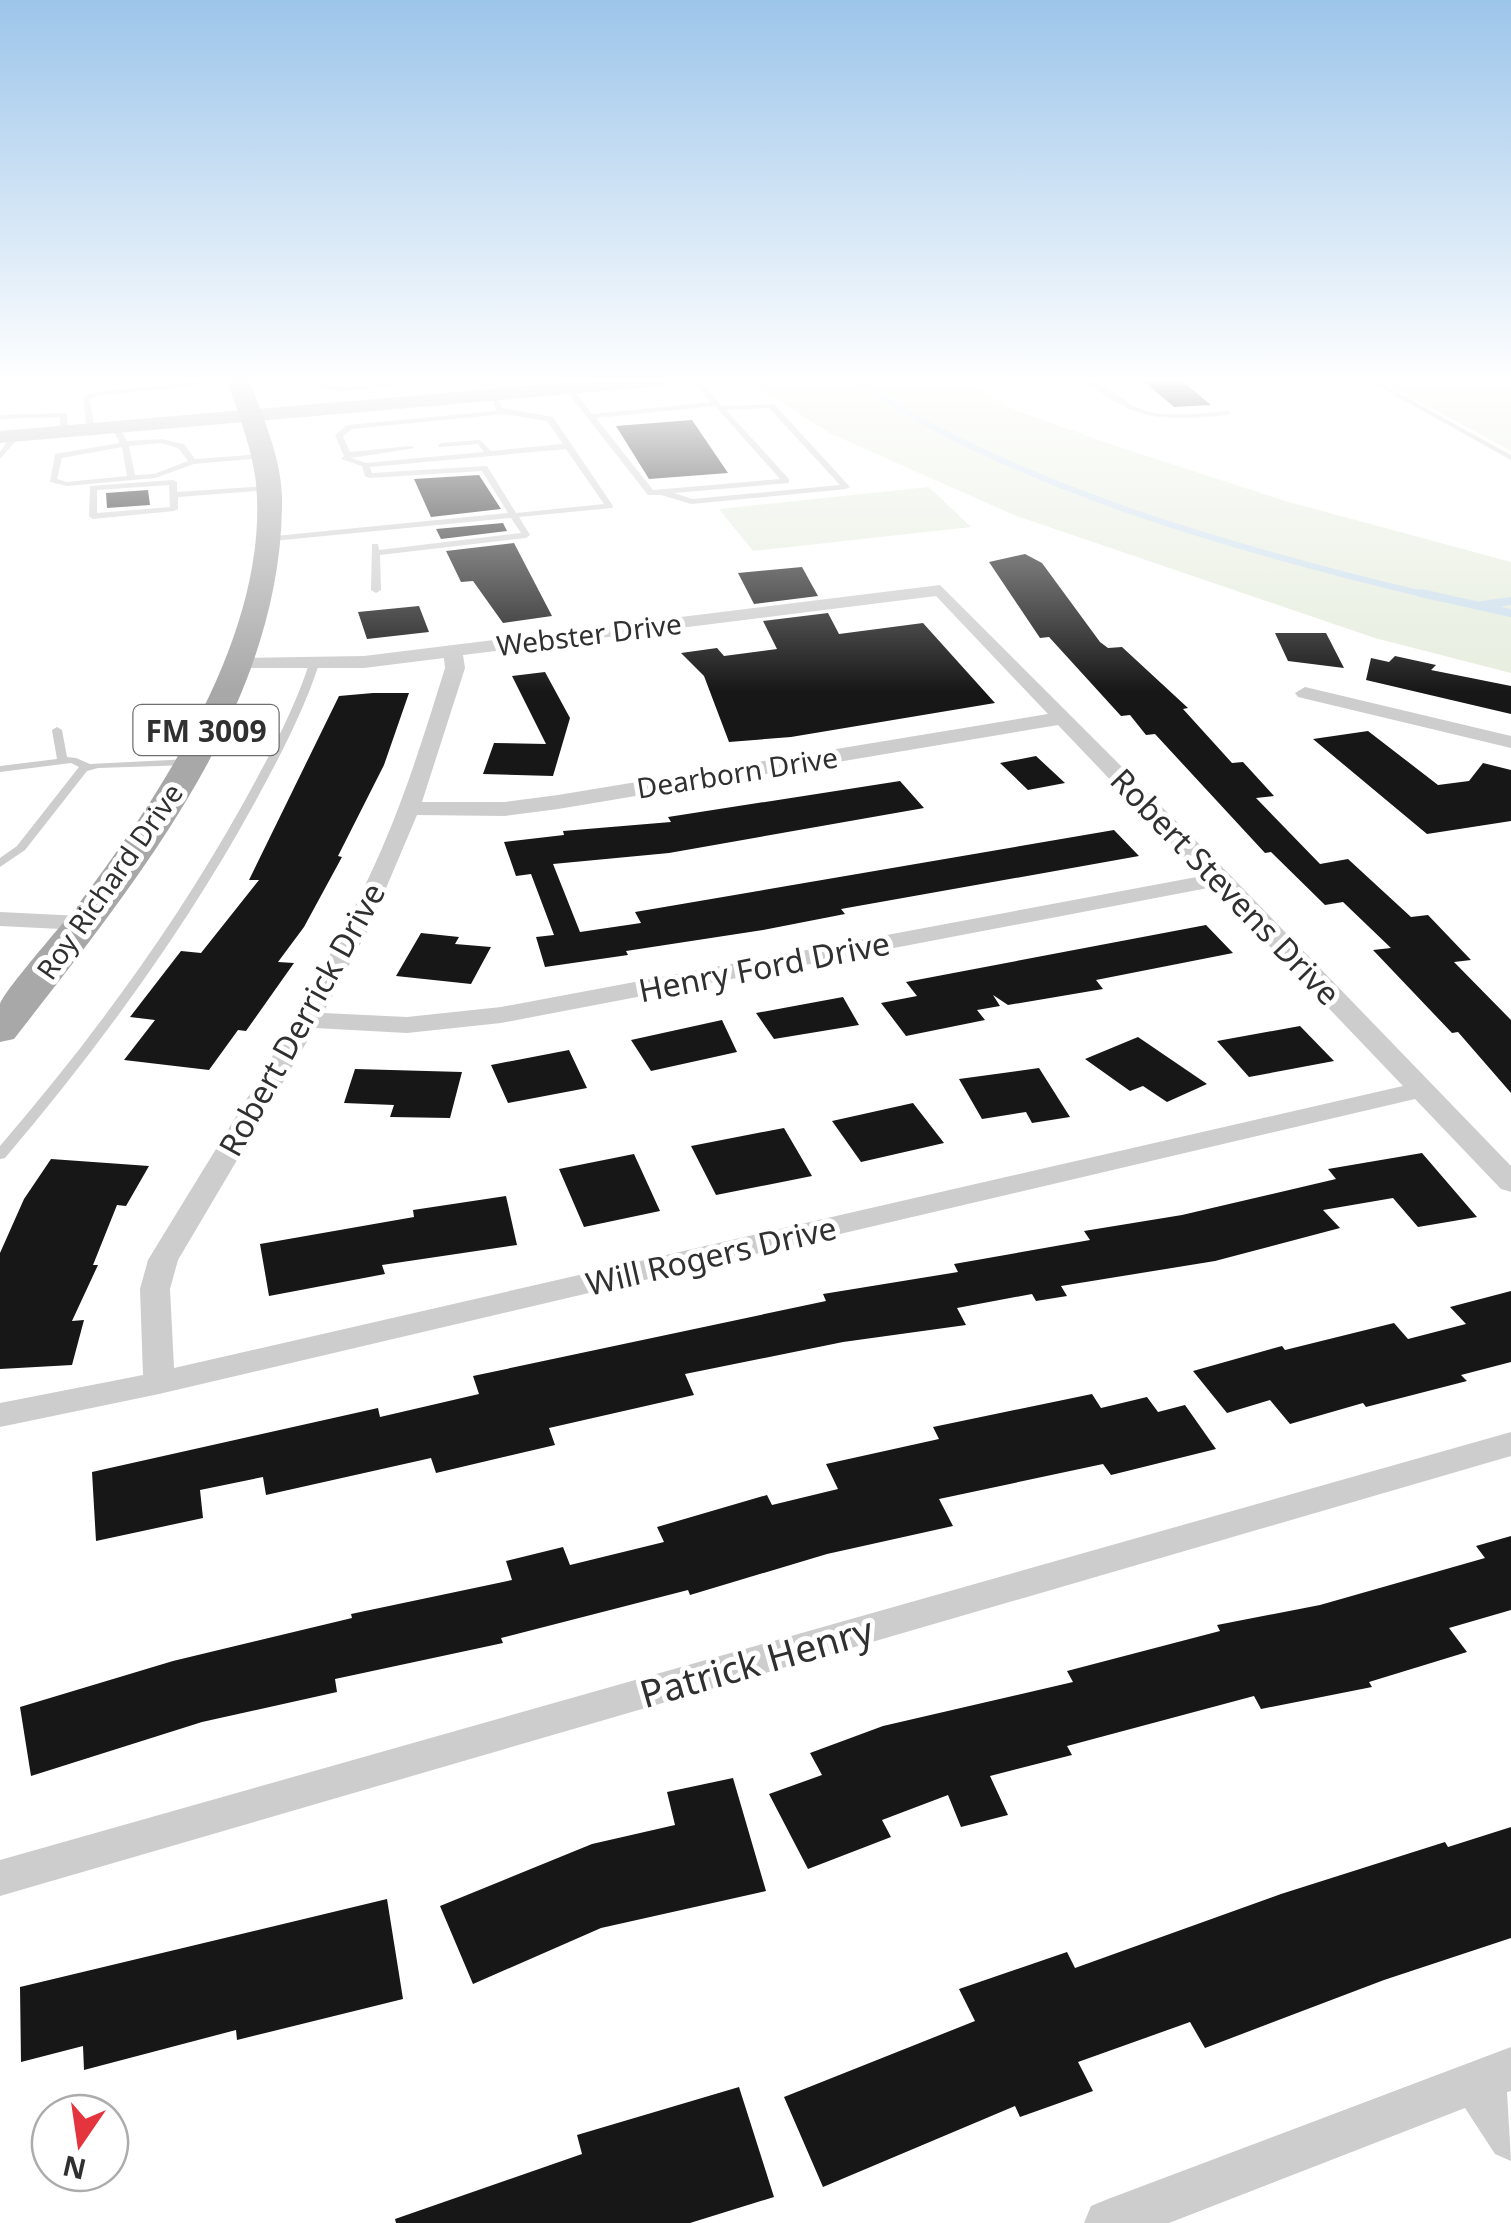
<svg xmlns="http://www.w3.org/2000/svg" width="1511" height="2223" font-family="'Noto Sans',sans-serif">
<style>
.green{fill:#e6edde}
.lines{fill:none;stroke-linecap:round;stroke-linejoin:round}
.stream-far1{stroke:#cbdeec;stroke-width:6}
.stream{stroke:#cbdeec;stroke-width:8}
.building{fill:#171717}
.lane{fill:#cdcdcd;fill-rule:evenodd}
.street{fill:#cdcdcd;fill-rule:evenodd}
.secondary{fill:#bababa;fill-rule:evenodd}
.primary{fill:#a8a8a8;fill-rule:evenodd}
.labels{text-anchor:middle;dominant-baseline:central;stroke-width:10;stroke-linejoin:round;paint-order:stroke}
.far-street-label{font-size:28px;fill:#303030;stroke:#fff}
.shield{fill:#fff;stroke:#6e6e6e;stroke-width:2.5}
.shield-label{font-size:30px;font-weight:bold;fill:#303030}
.street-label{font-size:32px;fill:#303030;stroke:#fff}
.near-street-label{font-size:38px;fill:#303030;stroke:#fff}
</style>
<rect width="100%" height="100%" fill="#fff"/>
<path class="green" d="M747,380H966L1007,407L1107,443L1285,501L1511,562V673L1375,638L1014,515L829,433Z
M1379,380H1511V451Z
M929,487L971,527L753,551L719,509Z"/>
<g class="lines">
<path class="stream-far1" d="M856,380C1009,487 1250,553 1431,596"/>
<path class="stream" d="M1421,593L1511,613
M1482,605L1511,601"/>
</g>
<path class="building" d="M1142,380H1181L1211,405L1174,407Z
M692,420L728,473L649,479L616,426Z
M479,475L501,509L431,517L414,479Z
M148,490L150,505L107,508L106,493Z
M503,523L507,531L441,539L436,529Z
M514,543L552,616L503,623L473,581L461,582L446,551Z
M1025,554L1042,563L1100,642L1108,648L1122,647L1188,708L1183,709L1232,763L1243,762L1274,796L1256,798L1320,864L1348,859L1411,917L1428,915L1471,960L1454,962L1511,1020V1093L1458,1032L1452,1033L1373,950L1391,948L1343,902L1325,905L1271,852L1265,853L1155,734L1146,735L1130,715L1121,716L1049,637L1040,638L989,562Z
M802,567L818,596L754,604L738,573Z
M419,606L429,632L367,639L358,612Z
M828,613L839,634L923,623L995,703L791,737L729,742L704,676L681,653L717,648L724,656L777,649L763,621Z
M1275,633H1326L1344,668L1288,661Z
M1395,656L1436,665L1431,670L1511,686V714L1366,680L1371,658L1389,662Z
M545,672L570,718L553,776L483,774L494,743L546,744L512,676Z
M373,693H409L384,765L338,856L342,857L304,927L278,962L294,963L246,1031L238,1030L209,1070L124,1060L155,1020L130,1017L181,951L201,953L259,880H249L339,696Z
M1368,731L1438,785L1469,781L1483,763L1511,770V821L1427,834L1313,739Z
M1036,756L1065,783L1028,790L1000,763Z
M900,781L924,808L669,853L553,864L580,932L641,923L635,912L1114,830L1139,856L841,909L845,914L763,930L626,951L628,955L545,967L536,937L554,935L531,874L516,876L504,842L564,835L563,831L671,822L668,817Z
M1206,925L1233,953L1096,980L1103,989L1008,1005L993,995L1000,1006L977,1010L985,1020L906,1036L881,1003L917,996L906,982Z
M421,933L459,937L455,944L491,947L471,984L396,976Z
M843,997L859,1025L774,1039L756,1013Z
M722,1020L737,1052L651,1071L631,1040Z
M1300,1026L1334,1061L1249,1077L1217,1041Z
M1138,1037L1207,1084L1167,1102L1143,1086L1130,1091L1085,1059Z
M569,1050L587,1088L508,1103L491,1065Z
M1039,1068L1070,1117L1032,1123L1026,1112L982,1119L959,1079Z
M355,1069L462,1072L450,1118L390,1117L394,1105L344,1103Z
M913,1103L944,1143L861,1162L832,1121Z
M784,1128L812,1176L716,1195L691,1146Z
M1422,1153L1477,1217L1418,1227L1393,1198L1323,1210L1340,1228L1215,1261L1061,1286L1067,1296L1036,1301L1032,1294L957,1308L966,1325L843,1342L685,1374L694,1395L549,1428L555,1445L436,1473L431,1458L266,1495L263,1477L200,1490L203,1518L96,1541L92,1472L378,1408L380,1417L479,1394L473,1376L826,1301L823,1294L958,1272L954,1264L1090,1240L1084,1231L1182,1215L1336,1179L1328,1169Z
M634,1154L660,1211L584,1227L559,1169Z
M51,1159L149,1166L126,1206L117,1205L93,1265H98L72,1321L84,1320L72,1365L0,1369V1253L24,1199Z
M506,1196L517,1245L382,1265L385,1274L269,1296L260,1244L414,1217L413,1210Z
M1511,1291V1362L1461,1375L1467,1381L1366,1407L1363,1403L1290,1424L1270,1400L1227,1413L1193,1371L1282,1346L1285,1350L1394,1323L1408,1339L1466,1324L1450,1307Z
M1092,1394L1101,1408L1147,1397L1158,1412L1185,1405L1216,1449L1111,1475L1103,1464L939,1499L953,1526L827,1554L690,1595L688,1590L501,1638L503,1643L335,1679L337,1692L202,1722L31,1776L20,1707L173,1661L352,1618L351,1614L512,1580L506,1561L563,1547L570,1565L664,1542L657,1527L767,1495L772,1505L838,1489L826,1464L939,1439L933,1427Z
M1511,1536V1610L1449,1628L1467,1652L1369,1682L1372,1687L1261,1709L1254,1696L1067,1746L1072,1755L990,1776L1008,1815L961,1827L948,1795L882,1820L891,1837L808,1869L769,1794L822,1775L810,1753L883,1726L1073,1682L1067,1671L1220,1631L1217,1625L1320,1605L1485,1558L1476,1546Z
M733,1778L766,1891L601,1928L473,1984L440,1906L592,1844L675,1825L667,1792Z
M1511,1827V1938L1384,1980L1205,2048L1190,2022L1078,2062L1093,2091L1020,2117L1015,2106L823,2187L784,2097L975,2021L959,1989L1067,1952L1075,1968L1281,1894L1445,1842L1448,1847Z
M387,1899L403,1999L237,2040L236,2030L84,2070L83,2046L21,2062L20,1987Z
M739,2087L774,2197L690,2223H396L395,2219L582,2154L577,2135Z"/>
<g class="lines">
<path class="lane" d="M215,380H241L97,396L90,399L95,432L91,434L87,432L83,396L96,392Z
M314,380H322V384C359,392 399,380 436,380L340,392L316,387Z
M473,380C488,380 498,394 502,408L553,417L613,506L612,508L519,517L530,535L526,538L380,555L381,590L376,593L371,590L372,544H378L379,550L521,533L511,518L262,542V538L265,537L508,513L482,471L369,478L365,476L362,466L341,459L344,456L335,435L347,425L496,411L492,397ZM504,414L547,421L563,444L491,451L480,440L442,443L438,445L439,447L478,444L484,452L366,463L351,458L415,448L411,446L350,452L343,436L352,429ZM566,449L604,504L516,513L487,466L372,473L370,467Z
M692,380H699L722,406L774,404L850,487L846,489L691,504L661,495H648L565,389L572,387L592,414L711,402ZM715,406L780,479L653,490L596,418ZM769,408L840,485L692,499L674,493L789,483V479L726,410Z
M1039,380H1068L1030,385L1026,383Z
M1085,380C1101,380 1123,402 1140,409C1167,419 1199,413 1227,411L1231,413L1227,415C1166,421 1134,422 1085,380Z
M1367,380H1375L1511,455V460Z
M67,413L68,434L64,436L60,434V417L0,419V415Z
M117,428H120L127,441L161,439L184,444L195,459L263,454L267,456L263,458L194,464L155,478L67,486L50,482L55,454L120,443L113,430ZM161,443L178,448L188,461L154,474L135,475L129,446ZM122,447L127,476L67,482L57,479L62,458Z
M12,435L19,437L0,459V452Z
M173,480L177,482V492L268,486L272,488L268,490L178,497V509L174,511L93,519L89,516L90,486ZM169,485L170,507L97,513V490Z
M314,661L319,664C303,713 279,758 255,802C185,930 99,1047 5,1158L0,1159V1146C92,1039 175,926 244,802C268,758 293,713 309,664Z
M57,727L62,730L67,757L76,758L90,764L190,759L195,762L190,765L98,768L87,771L25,850L0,867V858L17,846L79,767L71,763L0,772V766L57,759L52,730Z"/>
<path class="street" d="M940,585L1229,874L1511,1166V1192L1501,1189L1415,1099L159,1394L0,1427V1403L143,1375L140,1289L148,1260C225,1132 306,1011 369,877C401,810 423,739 445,668L444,658L364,668H238L231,666V658L364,656ZM936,596L1048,714L558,795L505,802H422L465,668L463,655ZM1058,725L1202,876L501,1007L407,1017L323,1013L370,926L417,815L505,816L558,809ZM1213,887L1403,1086L174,1368L170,1289L178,1260L315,1028L407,1033L501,1023Z
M1305,687L1511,736V748L1298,697L1295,693Z
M0,912L81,916L93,923L81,930L0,926Z
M1511,1432V1456L0,1896V1860Z
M1511,2047V2091L1507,2092L1511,2161L1495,2154L1465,2108L1169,2223H1084L1091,2206L1108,2199Z"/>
<path class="secondary" d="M593,380H673L663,386L0,443V431Z"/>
<path class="primary" d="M227,380H249C263,417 281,457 282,497C284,705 135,883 14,1039L0,1042C0,1031 0,1014 0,1004C6,988 65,922 80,902C164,790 270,630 256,483C252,447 238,414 227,380Z"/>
</g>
<linearGradient id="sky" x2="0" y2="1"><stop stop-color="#9cc5ea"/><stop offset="0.55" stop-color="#fff"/><stop offset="1" stop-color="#fff" stop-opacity="0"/></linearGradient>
<rect width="1511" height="691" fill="url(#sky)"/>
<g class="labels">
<g class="far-street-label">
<text transform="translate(589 634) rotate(-7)">Webster Drive</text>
<text transform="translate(737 772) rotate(-9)">Dearborn Drive</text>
<text transform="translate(109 881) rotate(-55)">Roy Richard Drive</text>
</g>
<rect class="shield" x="133.5" y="705" width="145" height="50" rx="8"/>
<g class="shield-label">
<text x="206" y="730">FM 3009</text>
</g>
<g class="street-label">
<text transform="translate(1226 886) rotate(46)">Robert Stevens Drive</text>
<text transform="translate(764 966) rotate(-11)">Henry Ford Drive</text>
<text transform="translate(301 1019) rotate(-61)">Robert Derrick Drive</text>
<text transform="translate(711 1255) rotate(-13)">Will Rogers Drive</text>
</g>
<g class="near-street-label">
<text transform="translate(756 1661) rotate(-16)">Patrick Henry</text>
</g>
</g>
<g transform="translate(80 2143) rotate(193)"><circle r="48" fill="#ffffff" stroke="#acacac" stroke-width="2.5"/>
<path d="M0-8L18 38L0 25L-18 38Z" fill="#e4353f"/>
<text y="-15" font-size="28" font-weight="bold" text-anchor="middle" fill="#303030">N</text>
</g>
</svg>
